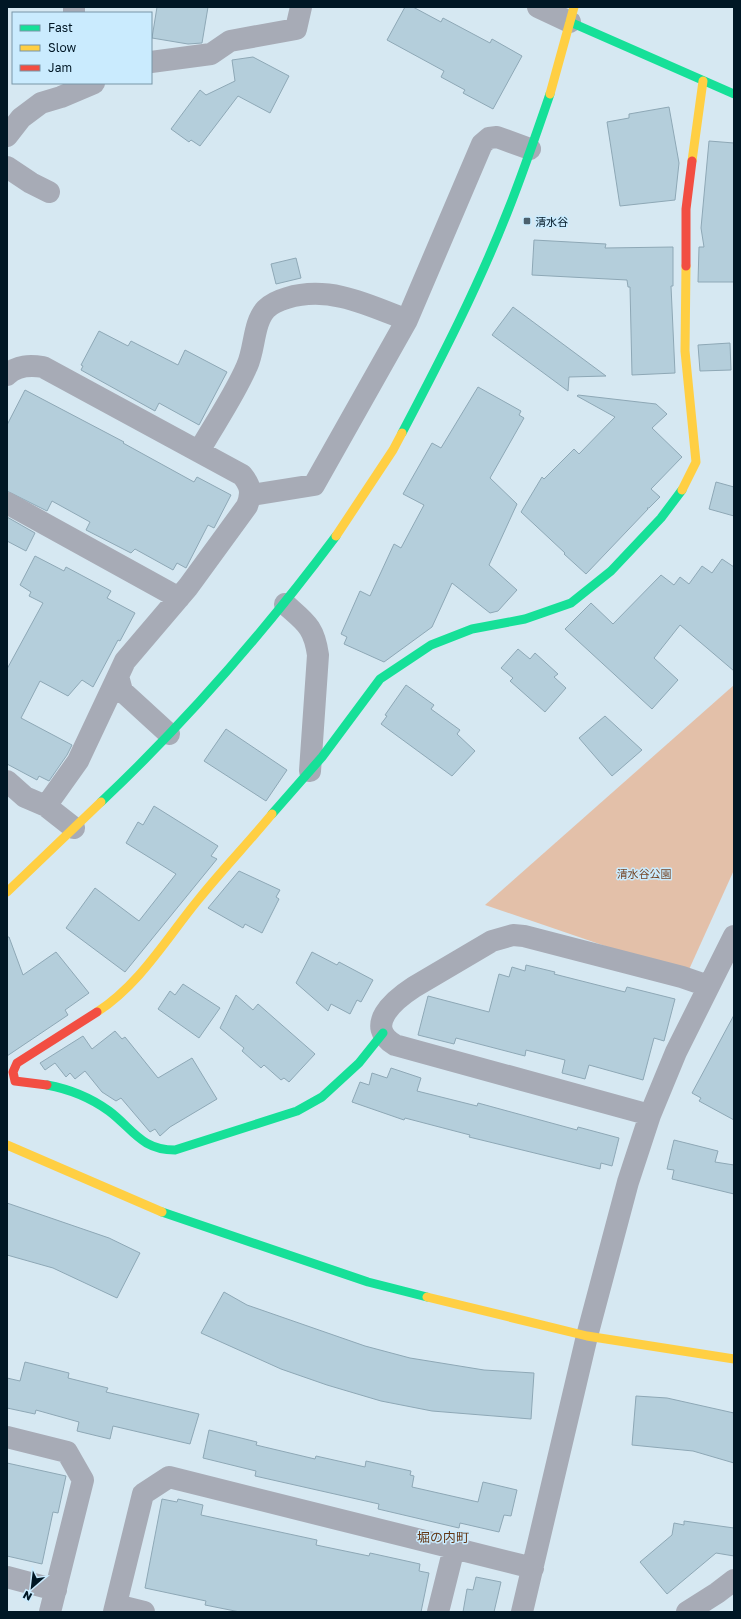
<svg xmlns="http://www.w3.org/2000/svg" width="741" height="1619" font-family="'Golos Text','Noto Sans JP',sans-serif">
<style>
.green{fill:#e3c0a9}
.building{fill:#b4cedb;stroke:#8ea8b6}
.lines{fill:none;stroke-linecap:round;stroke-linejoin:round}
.street{stroke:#a7abb6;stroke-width:22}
.fast{stroke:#16e098;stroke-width:9}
.slow{stroke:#ffcf43;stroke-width:9}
.jam{stroke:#f24e42;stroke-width:9}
.poi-dot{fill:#4b606d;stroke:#caebfe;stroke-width:1.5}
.labels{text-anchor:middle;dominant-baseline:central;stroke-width:3;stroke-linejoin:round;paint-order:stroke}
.poi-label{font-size:11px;fill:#001725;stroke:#caebfe;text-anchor:start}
.park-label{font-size:11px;fill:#754728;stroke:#caebfe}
.quarter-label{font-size:13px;fill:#633614;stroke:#caebfe}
</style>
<rect width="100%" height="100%" fill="#d6e8f2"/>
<path class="green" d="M734,685V870L687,974L485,905Z"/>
<path class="building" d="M157,7H208L202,43L188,44L152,38Z
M405,7H413L441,22L443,18L490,43L492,39L522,56L493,109L463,93L465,90L441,77L444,71L387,40Z
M253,57L289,76L270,113L238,96L200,146L191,140L189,142L171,129L200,90L206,95L235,81L232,60Z
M669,107L679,163L675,200L620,206L607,122L629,118V114Z
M709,141L734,143V282H698L699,247H704L701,228Z
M534,240L606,244L605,248L673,247V286H671L675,373L632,375L630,287H628L627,280L532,275Z
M296,258L301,278L276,284L271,264Z
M513,307L606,376L569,377L568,391L492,335Z
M99,331L128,346L131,341L178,365L185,350L227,372L199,425L159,403L155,411L81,370L83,366L81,365Z
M730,343L731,370L700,371L698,345Z
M478,387L521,411L519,415L524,418L490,478L517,504L489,565L517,590L498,611L490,613L452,583L432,627L384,662L344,644L347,637L341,634L360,591L370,596L394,544L401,548L424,505L403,494L432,443L441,448Z
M25,390L124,442L123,443L194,482L197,477L231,495L214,528L208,525L186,568L177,563L173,570L135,549L131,553L86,530L90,522L52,501L47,511L7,491V425Z
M578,395L656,404L667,414L652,428L682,457L651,489L660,497L649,508H647L648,509L586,574L564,554L565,553L521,512L542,477L544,479L574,449L579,454L615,417L577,396Z
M716,482L734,487V516L709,509Z
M7,517L35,533L26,551L7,541Z
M35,556L64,571L66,567L111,591L107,598L135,613L120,641L118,640L93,687L82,680L68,696L40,681L21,718L72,745L67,755L49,781L39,776L37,780L7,764V669L43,603L29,596L31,592L20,585Z
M722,559L734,567V671L680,625L654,658L678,680L652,709L565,629L591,603L613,624L661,575L674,585L680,577L689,584L702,566L712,573Z
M518,649L530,659L535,653L558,674L554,677L566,688L545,712L510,681L513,678L501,668Z
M406,685L434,705L431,709L460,730L457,734L475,751L452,776L381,724L387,716L385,715Z
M605,716L642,750L612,776L579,738Z
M226,729L287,770L266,801L204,761Z
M154,806L218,846L211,856L217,859L125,972L66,928L95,888L139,921L176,874L126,843L138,822L143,825Z
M239,871L280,890L276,897L279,899L262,933L245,924L243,928L208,908Z
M7,937H9L23,975L56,952L89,993L65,1010L68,1015L7,1056Z
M312,952L337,965L339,962L373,980L361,1002L357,1000L350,1014L331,1004L328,1011L296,983Z
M526,965L555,972L554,974L625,992L627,987L675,999L664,1041L654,1038L643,1080L589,1065L585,1079L562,1073L565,1060L526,1050L525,1056L456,1038L454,1044L418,1035L428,996L489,1012L499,974L509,977L512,967L525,971Z
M183,984L220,1008L199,1038L158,1009L170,991L175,995Z
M236,995L253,1010L258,1004L315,1054L289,1082L284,1078L281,1080L264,1065L261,1068L242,1051L244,1048L220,1028Z
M734,1015V1120L699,1101L701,1098L692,1093Z
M115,1031L122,1039L125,1037L158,1078L192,1058L217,1099L170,1127L160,1136L155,1129L150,1132L121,1098L116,1101L102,1092L85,1071L75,1079L70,1073L66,1077L55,1063L45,1070L40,1063L83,1036L92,1049Z
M391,1068L421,1078L417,1091L477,1106L478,1103L577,1130L578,1127L619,1138L612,1166L601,1163L600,1169L510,1147L469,1137L470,1135L405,1118L404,1120L352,1102L360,1082L369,1085L372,1073L387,1078Z
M674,1140L718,1151L715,1162L734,1165V1194L672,1179L674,1170L667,1169Z
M7,1203L109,1238L140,1253L117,1298L53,1268L7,1255Z
M224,1292L247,1305L365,1346L410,1358L484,1370L534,1373L531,1419L432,1411L381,1401L327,1385L281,1369L201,1333Z
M25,1362L69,1373L68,1378L108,1388L106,1392L199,1414L190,1444L113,1426L110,1439L77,1431L79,1422L36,1410L35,1414L7,1408V1378L20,1381Z
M636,1396L667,1398L734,1413V1463L693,1451L632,1445Z
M209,1430L257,1442L256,1445L315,1459L316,1456L365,1467L366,1461L411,1471L410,1475L414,1476L412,1487L478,1502L483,1482L517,1490L511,1516L504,1515L499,1532L460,1523L459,1528L378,1509L379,1504L255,1476L256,1471L203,1458Z
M7,1463L66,1476L58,1513L53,1512L42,1564L7,1556Z
M162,1499L177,1502L178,1499L203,1505L201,1515L317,1540L316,1545L369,1556L370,1553L420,1564L419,1571L429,1573L421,1612H240L205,1605L206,1601L145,1588Z
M684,1521L734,1528V1556L716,1553L667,1594L640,1562L672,1535L674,1523L684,1525Z
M476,1577L501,1582L494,1612H463L467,1589L473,1590Z"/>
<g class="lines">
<path class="street" d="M538,7L570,22
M74,13V7
M151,62L211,54L230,41L296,29L301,7
M7,136L21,118L41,103L61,97L94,83
M7,167L31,183L49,192
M7,375C17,365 30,365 43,367L242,475C251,486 252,493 247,506L188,587L125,661L118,676L122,691L169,734
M199,451C215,423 234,396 247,366C255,349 253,323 266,309C272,303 280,300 287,298C329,285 369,305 407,320
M251,495L314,485L407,320L482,144L489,138L497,137L530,149
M7,503L179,598
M285,604C305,622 314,626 318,655L310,771
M7,781L25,797L46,806
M74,828L46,806L78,761L118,676
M650,1115L395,1045C363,1026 394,1000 414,987L492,941L513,935L524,936L682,977L708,986
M7,1437L67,1452L83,1480L50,1612
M7,1577L56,1590
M116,1605L144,1612
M114,1612L143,1494L169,1477L533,1568
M438,1612L454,1548
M522,1612L587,1336L628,1182L650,1115L676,1052L734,936
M687,1612L717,1593L734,1580"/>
<path class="fast" d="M570,22L734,94
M402,433C441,359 479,285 509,208C524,170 537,132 550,94
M101,802C187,721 265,631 336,536
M272,814L322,757L380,679L431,645L472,629L525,619L571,603L611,571L661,518L682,490
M47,1085C69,1089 91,1098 109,1111C133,1129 141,1150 175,1150L297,1111L322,1097L359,1063L383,1033
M162,1212L368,1282L427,1297"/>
<path class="slow" d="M550,94L574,7
M692,161L703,81
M682,490L696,462L685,351L686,266
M336,536L393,450L402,433
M7,892L101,802
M97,1012C140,984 166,939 198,900C222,870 248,843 272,814
M7,1145L162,1212
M427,1297L587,1336L734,1359"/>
<path class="jam" d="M686,266V209L692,161
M47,1085L15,1081L13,1072L17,1063L97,1012"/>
</g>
<rect class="poi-dot" x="523" y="217" width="8" height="8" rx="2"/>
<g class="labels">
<g class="poi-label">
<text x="535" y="221">清水谷</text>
</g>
<g class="park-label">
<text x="644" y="873">清水谷公園</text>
</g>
<g class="quarter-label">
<text x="443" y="1537">堀の内町</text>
</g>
</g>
<rect width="741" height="1619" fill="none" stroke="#001725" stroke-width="16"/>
<rect x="12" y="12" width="140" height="72" fill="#caebfe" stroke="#7996a7"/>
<rect x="20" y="25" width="20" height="6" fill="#16e098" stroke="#7996a7"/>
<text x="48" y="32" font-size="12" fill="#001725">Fast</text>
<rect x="20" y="45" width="20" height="6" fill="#ffcf43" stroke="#7996a7"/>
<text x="48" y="52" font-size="12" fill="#001725">Slow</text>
<rect x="20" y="65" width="20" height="6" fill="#f24e42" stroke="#7996a7"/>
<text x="48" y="72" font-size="12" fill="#001725">Jam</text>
<g transform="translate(32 1587) rotate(208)" stroke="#caebfe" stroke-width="3" paint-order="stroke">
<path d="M0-3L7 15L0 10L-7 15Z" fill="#001725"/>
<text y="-6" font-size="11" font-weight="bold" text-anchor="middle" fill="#001725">N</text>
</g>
</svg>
